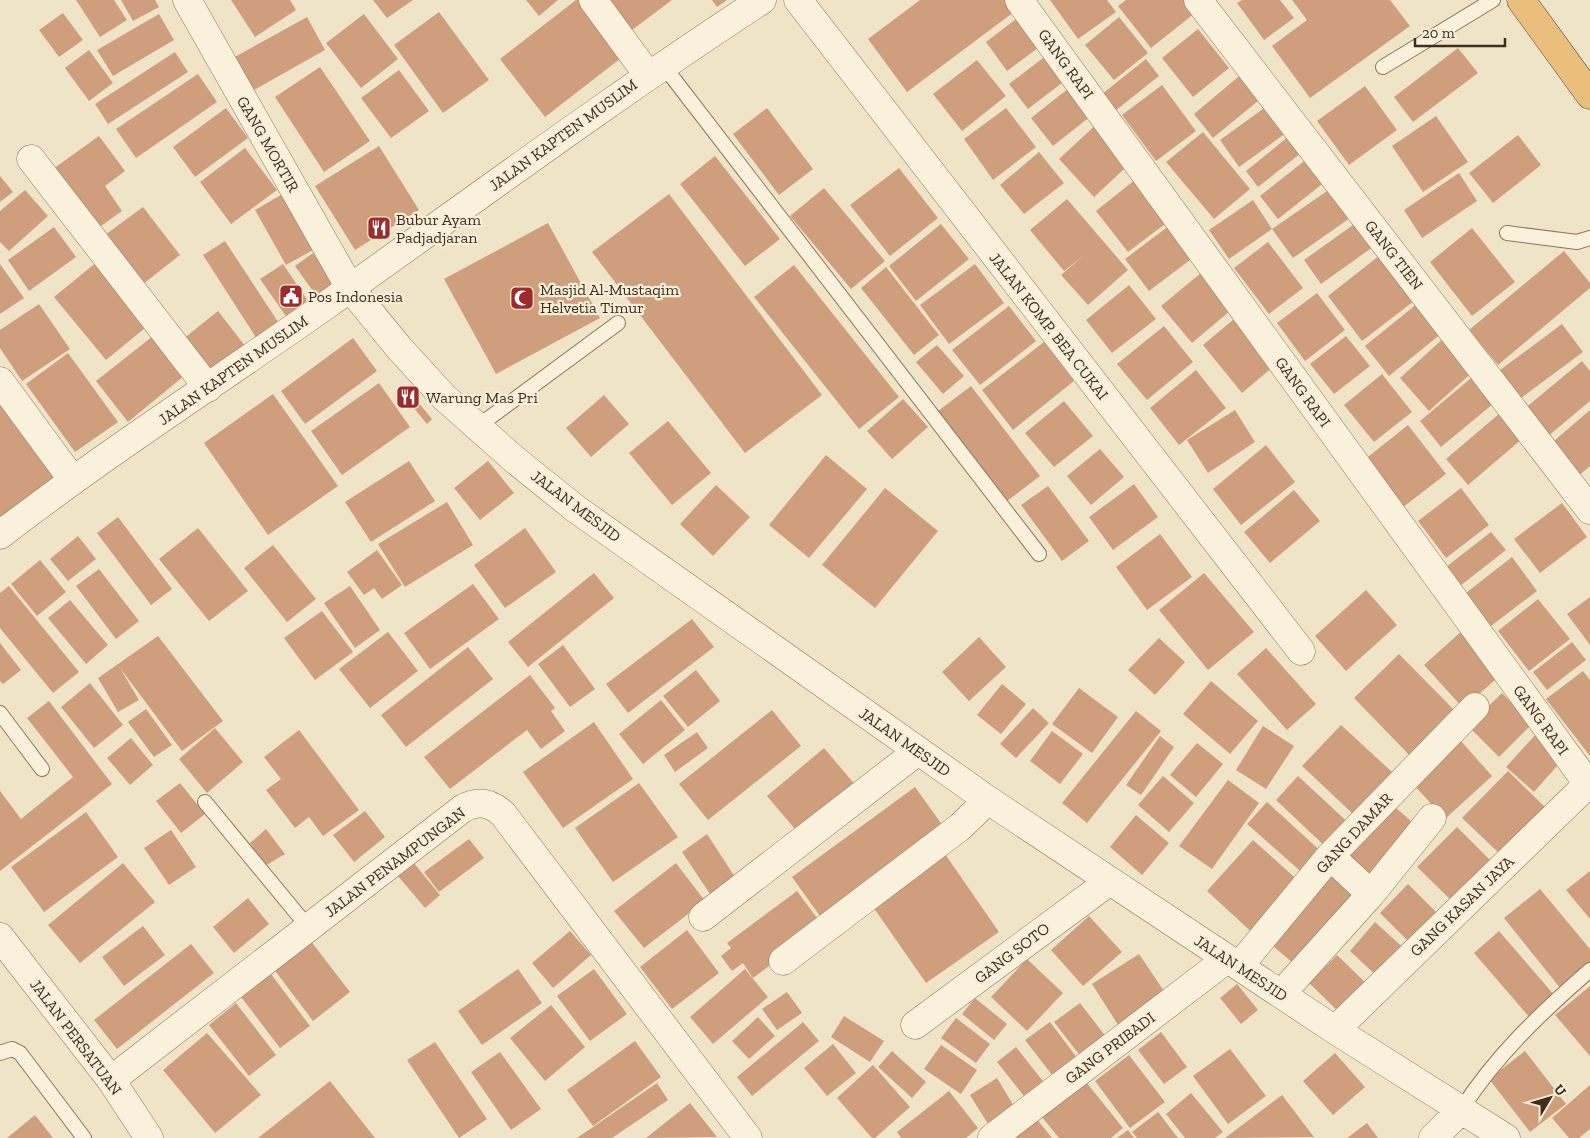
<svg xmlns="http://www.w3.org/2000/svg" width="1590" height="1138" font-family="'Zilla Slab',serif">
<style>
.building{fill:#cf9f7d}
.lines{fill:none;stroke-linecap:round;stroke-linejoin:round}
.service-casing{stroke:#8d765c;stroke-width:16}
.minor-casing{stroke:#8d765c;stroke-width:29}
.tertiary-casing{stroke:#8d765c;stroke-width:29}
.trunk-casing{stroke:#5b4430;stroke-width:29}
.service{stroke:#faf1dc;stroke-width:14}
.minor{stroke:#faf1dc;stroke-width:28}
.tertiary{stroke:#faf1dc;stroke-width:28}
.trunk{stroke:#eabe7c;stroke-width:28}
.labels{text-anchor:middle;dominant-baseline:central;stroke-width:4.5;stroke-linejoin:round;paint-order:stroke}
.street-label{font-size:16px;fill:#3d2e20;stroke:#f7eed8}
.poi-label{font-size:16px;fill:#3d2e20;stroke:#f7eed8;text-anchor:start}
</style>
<rect width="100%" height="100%" fill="#f0e4c8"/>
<path class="building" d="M76,0H114L127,20L100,37Z
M121,0H155L159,7L133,21Z
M231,0H290L296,10L255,37Z
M373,0H413L387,18Z
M526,0H558L539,16Z
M576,0H583L625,55L545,117L500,59Z
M610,0H672L632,30Z
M712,0H727L717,7Z
M920,0H1017L1022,6L907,92L868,39Z
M1050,0H1107L1116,12L1078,39Z
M1126,0H1192L1200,9L1151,48L1118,6Z
M1242,0H1280L1294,18L1264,40L1237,3Z
M1292,0H1390L1410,26L1310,98L1272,46L1307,20Z
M439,12L489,80L443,113L394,45Z
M63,13L83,40L59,57L39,30Z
M1024,13L1046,42L1007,71L986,42Z
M159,14L174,40L113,76L97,50Z
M364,14L398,59L361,88L326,43Z
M307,17L325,50L252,91L233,58Z
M1119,17L1148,53L1114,80L1085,45Z
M1198,29L1229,68L1193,97L1162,58Z
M1458,48L1478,73L1413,122L1394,97Z
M89,50L113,83L89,101L65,68Z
M1052,51L1071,76L1028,109L1009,84Z
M175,52L188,72L108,124L95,104Z
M1146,59L1159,76L1115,111L1102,94Z
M977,60L1006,96L962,131L933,94Z
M320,67L370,141L324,172L275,97Z
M399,70L429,111L391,138L361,98Z
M1244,72L1264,96L1213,138L1194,114Z
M198,74L217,102L136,158L116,129Z
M1074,84L1096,112L1053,146L1031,118Z
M1162,85L1196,131L1156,161L1122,115Z
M1365,86L1397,130L1349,165L1317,121Z
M1267,106L1286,133L1239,167L1220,140Z
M226,108L248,138L195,177L173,147Z
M767,108L813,169L779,195L733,134Z
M1006,108L1036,147L993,180L964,139Z
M1436,116L1468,162L1423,192L1392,146Z
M1100,121L1135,159L1094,197L1059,159Z
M1203,132L1250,189L1214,219L1166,162Z
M1518,135L1541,165L1493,203L1469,173Z
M99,136L125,171L105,186L122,211L94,231L53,169Z
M1288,137L1301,153L1258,187L1246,171Z
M379,146L419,210L355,250L315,186Z
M245,148L277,190L231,224L200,182Z
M1039,152L1064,183L1024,214L1000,185Z
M715,156L780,239L745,266L680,184Z
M1308,158L1326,181L1278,219L1260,196Z
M899,168L938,218L890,256L850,205Z
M1459,173L1477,201L1422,238L1404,210Z
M0,176L13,192L0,202Z
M1136,179L1169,221L1128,252L1096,211Z
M824,188L885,261L851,289L790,216Z
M1330,189L1350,218L1293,258L1272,229Z
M25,190L48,216L9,251L0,242V211Z
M669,194L822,395L745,453L592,252Z
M281,195L313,250L286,265L255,210Z
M1067,199L1128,270L1088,305L1061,275L1083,256L1064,271L1030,230Z
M1253,200L1272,229L1229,259L1209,230Z
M143,207L180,255L142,285L105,235Z
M1360,220L1377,244L1321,284L1304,260Z
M1174,222L1198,254L1149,291L1125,259Z
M548,223L600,318L496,374L444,279Z
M941,224L969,259L916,301L889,266Z
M54,227L76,257L29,291L8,260Z
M1472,228L1515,282L1472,316L1430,262Z
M225,241L280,325L257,339L203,255Z
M1268,242L1303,288L1269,314L1234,268Z
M1564,251L1590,283V288L1498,365L1469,330Z
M1384,252L1418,298L1362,341L1328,296Z
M313,253L341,292L323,305L295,266Z
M98,261L150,324L106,360L54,297Z
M0,264L24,298L0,314Z
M283,264L312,307L290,322L260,279Z
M975,264L1004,303L949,344L920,305Z
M794,265L899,397L859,429L754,297Z
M886,267L939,335L914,355L861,288Z
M1207,268L1237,305L1192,343L1161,306Z
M1129,285L1156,319L1112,353L1086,320Z
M1317,293L1345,330L1305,361L1277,323Z
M1418,303L1442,333L1389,376L1365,346Z
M39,304L70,349L22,381L0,348V330Z
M1009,306L1036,341L980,385L952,350Z
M218,311L246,347L211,375L183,339Z
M1240,314L1279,362L1242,393L1203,345Z
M1562,324L1583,352L1517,401L1496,373Z
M1164,326L1193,362L1147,400L1117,364Z
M1447,335L1477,368L1429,411L1400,378Z
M153,336L184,376L128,422L96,381Z
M1346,336L1370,366L1334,394L1310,364Z
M353,338L377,371L305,424L281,391Z
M1044,342L1074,381L1013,430L982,390Z
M937,345L964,376L943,394L916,362Z
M68,353L118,422L75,452L26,384Z
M1582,361L1590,371V401L1547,437L1524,409Z
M1196,370L1226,408L1179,445L1150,408Z
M1477,373L1499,399L1441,447L1420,421Z
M1382,374L1412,412L1374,442L1344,405Z
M379,383L410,427L342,475L311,431Z
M971,386L1040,476L1007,501L938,411Z
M273,394L338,486L268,535L204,443Z
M604,395L629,424L591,457L566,428Z
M903,399L928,427L892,459L867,431Z
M1064,401L1093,436L1054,467L1025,433Z
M0,402L63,481L7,526L0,517Z
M418,402L432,419L427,424L412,406Z
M1235,410L1255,442L1208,473L1187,440Z
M1590,410V466L1575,479L1547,447Z
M1500,413L1522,439L1468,485L1446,459Z
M668,421L711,473L672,505L629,453Z
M1408,425L1446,474L1402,508L1364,460Z
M1266,445L1295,482L1241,525L1213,489Z
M1100,449L1124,477L1091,505L1067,476Z
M826,455L867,489L809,558L769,525Z
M409,461L435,501L371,542L345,502Z
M488,461L514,493L480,520L454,488Z
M1134,484L1158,517L1113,550L1089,517Z
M716,485L750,517L713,556L680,524Z
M1048,486L1089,541L1062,561L1021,505Z
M885,488L938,531L875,608L822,565Z
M1461,488L1489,525L1446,558L1418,521Z
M1294,490L1320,521L1270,563L1244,532Z
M447,502L473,545L405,587L378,544Z
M1562,503L1587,537L1540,573L1514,539Z
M118,517L172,589L151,605L97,533Z
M198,528L248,591L209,621L159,559Z
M525,528L556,572L505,608L474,565Z
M1491,532L1506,550L1460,586L1446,567Z
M1160,534L1192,577L1147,610L1116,567Z
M78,536L96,559L68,581L50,559Z
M273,545L316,599L287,622L244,568Z
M377,550L402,585L382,599L374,588L364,595L347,572Z
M1512,557L1537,591L1487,629L1462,596Z
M40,560L66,592L37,616L11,584Z
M99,569L139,621L116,639L76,586Z
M594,573L614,598L528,667L508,642Z
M1204,573L1254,632L1208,670L1159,610Z
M473,584L499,619L430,669L404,633Z
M9,586L79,672L53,693L0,628V593Z
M350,586L380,630L355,648L324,603Z
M1366,590L1397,625L1346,671L1315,636Z
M1590,597V645L1567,614Z
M1538,599L1570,639L1529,671L1498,631Z
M70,600L108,645L86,664L48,618Z
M322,611L353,652L315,680L284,638Z
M692,619L714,647L628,713L606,684Z
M1464,629L1503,673L1463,708L1424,665Z
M388,632L418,671L370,708L339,669Z
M158,636L223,721L182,751L120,668L139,700L118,712L98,678Z
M979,637L1006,667L969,701L942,672Z
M1159,638L1185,662L1155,695L1128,670Z
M1572,642L1586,660L1547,690L1533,672Z
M0,643L21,670L3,684L0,681Z
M563,645L595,689L570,707L538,664Z
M468,647L493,679L406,747L381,715Z
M1266,648L1316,704L1287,730L1237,674Z
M1399,654L1461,717L1415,761L1354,698Z
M696,670L720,701L688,727L663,696Z
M1583,671L1590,680V756L1546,699Z
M530,675L555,708L551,711L565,731L541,749L527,730L450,789L424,757Z
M1211,681L1258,721L1230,754L1183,714Z
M90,683L123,725L94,748L61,707Z
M1002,684L1026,704L1001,734L977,715Z
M1079,688L1118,717L1092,753L1052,724Z
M1502,693L1532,724L1499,757L1468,726Z
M661,700L685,730L643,764L619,734Z
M49,701L112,784L0,871V791L21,819L73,777L27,718Z
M1033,708L1049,723L1016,758L1000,744Z
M146,709L172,745L154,757L128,722Z
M772,710L801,746L708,820L679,784Z
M1136,711L1161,731L1087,823L1062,803Z
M594,722L633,779L563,828L523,772Z
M1341,725L1392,772L1353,814L1302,766Z
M1263,726L1294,746L1266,789L1236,770Z
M215,728L243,762L207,793L179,759Z
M299,730L359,810L323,836L309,817L295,828L266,790L281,779L264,757Z
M1052,731L1083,754L1060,784L1030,761Z
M697,732L708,748L675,772L664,755Z
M1537,733L1564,758L1534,792L1506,767Z
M1160,736L1174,747L1141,795L1126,785Z
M131,738L153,765L130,785L107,758Z
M1461,741L1492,776L1445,819L1413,784Z
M1197,743L1223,764L1196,797L1170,775Z
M824,748L857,787L800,835L767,796Z
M1508,771L1546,808L1501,855L1462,818Z
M1163,776L1194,803L1169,832L1138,805Z
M1298,776L1353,827L1330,851L1276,800Z
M1228,780L1259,803L1212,869L1179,846Z
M180,783L205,814L181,833L156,801Z
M639,783L678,837L613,882L575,828Z
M915,787L943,826L820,916L792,877Z
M1388,801L1419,828L1375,878L1343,850Z
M1267,802L1326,856L1307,877L1247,824Z
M365,811L385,837L354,862L333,835Z
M86,812L118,857L44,912L11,867Z
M1136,815L1169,843L1142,875L1110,847Z
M1457,827L1492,862L1453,902L1417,867Z
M266,829L285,854L265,866L250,843Z
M171,830L196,867L169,885L144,848Z
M707,834L737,880L712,897L682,852Z
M469,839L484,858L439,892L424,872Z
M1253,840L1302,884L1256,936L1207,891Z
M945,854L999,932L926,983L871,904Z
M413,862L440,895L425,908L398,876Z
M123,863L155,902L80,963L48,925Z
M676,863L705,901L644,948L614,911Z
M1327,869L1359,895L1299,968L1267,941Z
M1590,871V919L1566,890Z
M1408,884L1442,918L1414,947L1380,913Z
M1540,889L1590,949V965L1561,989L1504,918Z
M797,891L823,926L753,978L743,963L732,971L721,956L731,948L727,943Z
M248,898L269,924L234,953L213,927Z
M1089,916L1122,952L1083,986L1051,950Z
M1375,922L1409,953L1383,982L1350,951Z
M143,926L165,955L124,986L102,957Z
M687,930L719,973L672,1009L640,967Z
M570,931L591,955L553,988L532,963Z
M1499,931L1555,996L1530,1018L1474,953Z
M310,940L350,992L313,1021L273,968Z
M191,944L214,973L117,1049L94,1020Z
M1139,954L1168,997L1120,1028L1092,984Z
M1337,955L1371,988L1344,1017L1309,983Z
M1027,959L1063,993L1027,1031L991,997Z
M518,969L542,1003L482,1045L458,1011Z
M594,969L627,1014L590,1041L557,996Z
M745,969L768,997L713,1044L690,1017Z
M268,970L310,1026L280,1048L238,993Z
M1237,984L1258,1010L1241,1024L1220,998Z
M1590,986V1056L1555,1015Z
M787,992L802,1013L777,1030L762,1009Z
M975,998L1007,1024L994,1040L962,1014Z
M236,1003L276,1055L249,1076L209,1025Z
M1080,1003L1110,1042L1085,1062L1054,1022Z
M551,1005L585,1047L545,1081L510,1038Z
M844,1016L884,1041L870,1062L831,1037Z
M758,1017L775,1036L749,1059L732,1041Z
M956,1018L990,1044L976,1063L941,1038Z
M803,1022L819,1041L752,1096L737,1077Z
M1050,1022L1084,1067L1060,1085L1025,1040Z
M1161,1032L1187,1067L1164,1084L1138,1050Z
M207,1033L261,1095L215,1133L163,1070Z
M635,1041L661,1077L593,1126L567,1090Z
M435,1042L487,1119L459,1138L407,1060Z
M833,1044L856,1073L827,1096L804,1068Z
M941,1045L977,1070L961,1094L924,1069Z
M1016,1047L1046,1085L1027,1100L997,1062Z
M1230,1049L1266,1096L1228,1124L1193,1076Z
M892,1051L926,1082L912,1098L878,1067Z
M1525,1051L1566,1104L1530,1132L1489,1079Z
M500,1052L541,1109L511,1130L471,1072Z
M1335,1053L1365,1087L1333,1115L1303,1081Z
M1129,1055L1165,1102L1130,1128L1095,1081Z
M873,1065L910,1107L875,1138H872L837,1098Z
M997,1078L1015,1108L988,1124L970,1095Z
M330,1081L375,1138H258Z
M1086,1082L1123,1128L1111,1138H1059L1042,1117Z
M657,1083L668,1100L612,1138H577Z
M1590,1085V1129L1579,1138H1569L1552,1118Z
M949,1091L978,1128L966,1138H901L897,1132Z
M1191,1093L1223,1132L1215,1138H1185L1166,1114Z
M1282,1095L1314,1137L1225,1138Z
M690,1103L717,1137L646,1138Z
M1158,1112L1178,1138H1137L1132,1132Z
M1032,1113L1052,1138H1001Z
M35,1115L53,1138H7Z
M1367,1123L1378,1138H1347Z
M1128,1130L1134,1138H1117Z"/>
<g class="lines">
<g class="service-casing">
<path id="service" d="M663,65L1039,554
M1383,67L1493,0
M1507,233L1577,242L1590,238
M477,427L618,323
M0,713L42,769
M205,802L308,927
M0,1053L12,1049L20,1053L84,1138
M1461,1110C1496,1055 1542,1012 1590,970"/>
</g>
<g class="minor-casing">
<path id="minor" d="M187,0L350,288L400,349L444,397L515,460L576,509L988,800L1335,1030L1506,1138
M593,0L648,75
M798,0L1301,651
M1019,0L1588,784
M1198,0L1590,510
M31,159L208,388
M0,381L72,479
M1330,856L1371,894
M703,917L918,751
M783,961L960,827L988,800
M1240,965L1330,856L1475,707
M1281,994L1371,894L1432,818
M915,1025L1110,881
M1335,1030L1590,782
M111,1080L462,809C478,800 490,802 503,814L748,1138
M992,1138L1227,959
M1433,1138L1461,1110"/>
</g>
<g class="tertiary-casing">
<path id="tertiary" d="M0,535C105,454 217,382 325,306C470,203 613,97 762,0
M0,937L111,1080L149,1138"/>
</g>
<g class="trunk-casing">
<path id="trunk" d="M1521,0L1590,95"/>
</g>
<use href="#service" class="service"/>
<use href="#minor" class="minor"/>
<use href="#tertiary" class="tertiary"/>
<use href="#trunk" class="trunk"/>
</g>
<defs>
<g id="restaurant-square" transform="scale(1.25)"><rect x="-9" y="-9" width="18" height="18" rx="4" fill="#9e2a2b" stroke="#f7eed8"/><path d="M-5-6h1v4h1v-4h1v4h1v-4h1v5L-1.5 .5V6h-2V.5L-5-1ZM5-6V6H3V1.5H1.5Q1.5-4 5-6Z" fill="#fff"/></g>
<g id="civic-square" transform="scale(1.25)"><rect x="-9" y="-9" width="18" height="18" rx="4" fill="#9e2a2b" stroke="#f7eed8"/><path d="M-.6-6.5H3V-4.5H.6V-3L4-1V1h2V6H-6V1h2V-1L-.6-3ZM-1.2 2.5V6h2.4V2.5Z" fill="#fff"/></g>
<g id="mosque-square" transform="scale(1.25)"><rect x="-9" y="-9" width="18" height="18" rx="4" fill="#9e2a2b" stroke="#f7eed8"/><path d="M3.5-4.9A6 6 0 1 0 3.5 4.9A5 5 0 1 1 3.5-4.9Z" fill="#fff"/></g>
</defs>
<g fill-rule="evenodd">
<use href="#restaurant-square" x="379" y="228"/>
<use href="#civic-square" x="291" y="296"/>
<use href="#mosque-square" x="522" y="298"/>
<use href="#restaurant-square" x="408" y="397"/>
</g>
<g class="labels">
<g class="street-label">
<text transform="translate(1066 64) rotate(54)">GANG RAPI</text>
<text transform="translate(563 135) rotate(-36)">JALAN KAPTEN MUSLIM</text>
<text transform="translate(268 144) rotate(60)">GANG MORTIR</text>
<text transform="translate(1394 255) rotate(52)">GANG TIEN</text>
<text transform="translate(1049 326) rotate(52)">JALAN KOMP. BEA CUKAI</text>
<text transform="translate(233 370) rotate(-35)">JALAN KAPTEN MUSLIM</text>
<text transform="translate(1303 392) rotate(54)">GANG RAPI</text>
<text transform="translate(576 506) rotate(37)">JALAN MESJID</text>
<text transform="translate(1541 720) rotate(54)">GANG RAPI</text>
<text transform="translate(905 742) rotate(35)">JALAN MESJID</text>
<text transform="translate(1354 833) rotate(-47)">GANG DAMAR</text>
<text transform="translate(395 862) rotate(-37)">JALAN PENAMPUNGAN</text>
<text transform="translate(1462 906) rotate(-44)">GANG KASAN JAYA</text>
<text transform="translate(1012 953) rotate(-37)">GANG SOTO</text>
<text transform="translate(1241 968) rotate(33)">JALAN MESJID</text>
<text transform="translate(76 1037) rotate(53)">JALAN PERSATUAN</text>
<text transform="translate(1110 1048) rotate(-37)">GANG PRIBADI</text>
</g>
<g class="poi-label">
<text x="396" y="219">Bubur Ayam<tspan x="396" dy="18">Padjadjaran</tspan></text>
<text x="540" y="289">Masjid Al-Mustaqim<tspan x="540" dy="18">Helvetia Timur</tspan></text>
<text x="308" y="296">Pos Indonesia</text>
<text x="426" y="397">Warung Mas Pri</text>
</g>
</g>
<g transform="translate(1550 1098) rotate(52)" stroke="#f7eed8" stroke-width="4" paint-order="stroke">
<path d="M0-4L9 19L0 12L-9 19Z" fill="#3d2e20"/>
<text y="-8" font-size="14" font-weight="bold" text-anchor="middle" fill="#3d2e20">U</text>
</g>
<path d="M1415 38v8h90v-8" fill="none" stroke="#3d2e20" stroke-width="2.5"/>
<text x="1422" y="38" font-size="15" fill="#3d2e20" stroke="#f7eed8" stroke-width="4" paint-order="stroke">20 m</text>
</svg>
